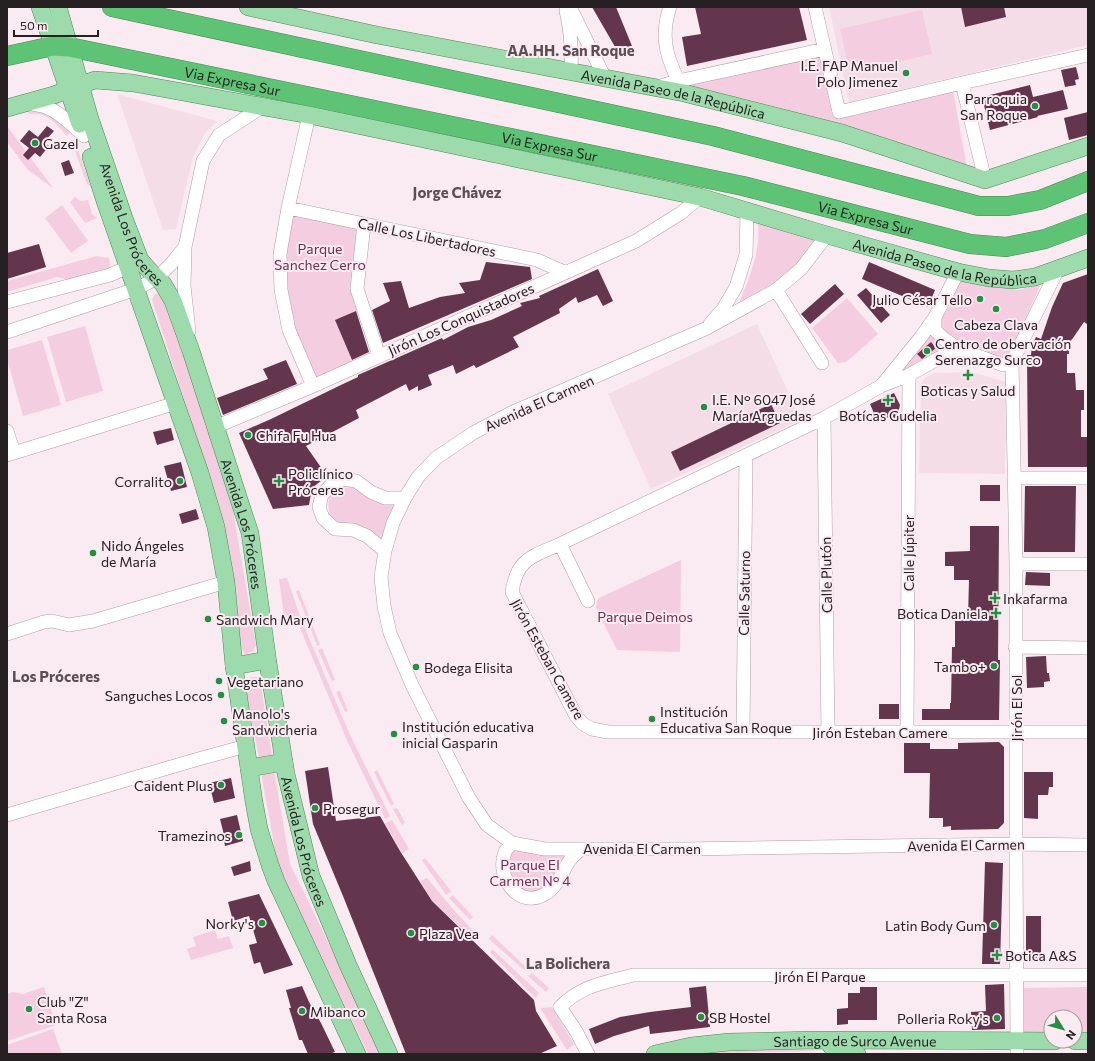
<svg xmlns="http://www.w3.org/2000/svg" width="1095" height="1061" font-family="Commissioner,sans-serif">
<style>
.built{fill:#f5dde8}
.green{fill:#f5cde0}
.building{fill:#64364e}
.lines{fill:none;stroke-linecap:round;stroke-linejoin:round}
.minor-casing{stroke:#afa0a7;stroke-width:14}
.major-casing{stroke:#4a8a58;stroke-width:18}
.highway-casing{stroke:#4a8a58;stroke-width:20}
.minor{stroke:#fff;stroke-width:13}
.major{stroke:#9edbac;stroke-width:17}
.highway{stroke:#5ec375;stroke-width:19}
.poi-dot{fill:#248e45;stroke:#faeaf1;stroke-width:1.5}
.labels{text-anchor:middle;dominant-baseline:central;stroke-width:4;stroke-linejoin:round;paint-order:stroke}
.poi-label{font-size:14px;fill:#262023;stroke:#faeaf1;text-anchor:start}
.street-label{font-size:14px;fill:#262023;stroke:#faeaf1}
.park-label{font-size:14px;fill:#712f54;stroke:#faeaf1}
.neighbourhood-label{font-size:15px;font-weight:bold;fill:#5b4e54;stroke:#faeaf1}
</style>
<rect width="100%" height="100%" fill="#faeaf1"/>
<path class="built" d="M829,7H1088V45L849,102Z
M117,94L217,121L205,133L193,157L176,229L163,230Z
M757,324L801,420L651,489L608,394Z
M972,372L1006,382L1005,474L919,473L921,384L925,378L934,373Z"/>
<path class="green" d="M922,10L932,54L850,73L840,29Z
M818,54L836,117L953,91L967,168L691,91L686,83Z
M25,110L46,111L64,125L70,132L67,136C56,123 47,112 30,114Z
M7,126L53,188L28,170L7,142Z
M78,150L91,187L87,184L75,151Z
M75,197L81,201L88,200L92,214L97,218L85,223L70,202Z
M62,205L88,241L71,253L45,218Z
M288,208L364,224L360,309L336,321L354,367L313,386L281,290Z
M758,222L818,238L798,265L775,289L741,303L740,301C750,276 761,250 758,222Z
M97,256L109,258L111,272L79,282L57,277L7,292V281Z
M961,279L1018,290L1041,284L1008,357L1000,360L953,338L940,327L941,320L948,308Z
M159,293L165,297L232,505L256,645L253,651L245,655L240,644L217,501L152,300L155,294Z
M847,298L878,334L846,362L838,363L812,328Z
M85,326L103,391L66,402L47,337Z
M930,333L944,348L943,351L899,375L897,369Z
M42,340L61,405L23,416L7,359V350Z
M351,487L360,489L395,502L396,506L383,537L378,539L340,523L330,516C325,497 331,489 351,487Z
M681,560L680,652L617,650L596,608L597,601L599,598Z
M287,578L301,619L350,735L390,816L385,819L346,738L297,621L293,616H284L279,579Z
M299,590L320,645L317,646L296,591Z
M322,648L335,680L332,681L318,650Z
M250,677H258L261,686L272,755L259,758L246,691Z
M340,691L348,711L345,712L336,692Z
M274,770L290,864L383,1054H368L278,866L261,773Z
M377,770L394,804L391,806L374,772Z
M397,808L405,823L402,825L393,809Z
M392,820L409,849L402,853L385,823Z
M513,846L569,855L545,889L531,894L509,882L508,854Z
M425,858L451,891L446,895L422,860Z
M427,878L452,908L479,937L476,941L432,901L420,881Z
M453,895L473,917L470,920L449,898Z
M215,930L218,939L229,936L233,948L191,960L187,949L196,946L193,937Z
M492,935L526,967L524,970L489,939Z
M492,949L539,993L536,998L490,953Z
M532,973L549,988L546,992L528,976Z
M44,987L56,1025L7,1041V994L13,992L23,994Z
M1088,987V1034H1075V1017H1051V1034L1024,1035V988Z
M552,1007L574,1044L567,1050L540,1008Z
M53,1029L62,1054H7V1045Z
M768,1046L817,1051L696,1054L733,1048Z"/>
<path class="building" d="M592,7H616L632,46L618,52Z
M695,7H799L807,40L687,66L682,37L701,34Z
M961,7H1004L1006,17L965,27Z
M1076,67L1079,79L1075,80L1076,85L1065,87L1061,70Z
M1030,85L1033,97L1063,90L1068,109L1037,116L1038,117L990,130L982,97Z
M1088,112V135L1069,140L1064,118Z
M47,126L54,131L44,142L49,146L40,157L35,153L28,160L23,155L29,148L20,141L29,130L38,137Z
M69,160L74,173L65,176L61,163Z
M39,244L46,267L7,279V253Z
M486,262L530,267L532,279L383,343L372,310L390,301L383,283L401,281L409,308L440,297L465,293L459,283L480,280Z
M869,262L935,290L928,307L862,279Z
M598,269L613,301L603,306L597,295L578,303L576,297L559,309L560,313L513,337L519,347L476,368L474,365L456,374L453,365L428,375L432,385L418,391V386L409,391L406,384L356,410L359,418L306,446L327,476L312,488L309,505L273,509L239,433L271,419L343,384L358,377V375L442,338L443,340L468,327L491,320L522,306L520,303L540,298L539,296Z
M1088,274V315L1087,324L1084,322L1073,338L1069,343V354H1067V373H1075L1076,390H1084V410H1081V437H1088V467H1028L1027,355H1031L1032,345L1036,337L1041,339L1052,307L1063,283Z
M835,284L844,294L810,324L801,314Z
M866,288L890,315L881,323L857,295Z
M356,311L369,352L352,360L335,320Z
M931,342L936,348L922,359L917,354Z
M286,360L297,384L223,415L217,398L268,379L263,369Z
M894,393L900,405L897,418H876L870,404Z
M771,404L780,423L680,471L671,452Z
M171,428L174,440L157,445L153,432Z
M181,462L187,487L171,491L164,466Z
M980,485H1000V501H980Z
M1025,486H1076L1075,552H1024Z
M196,509L199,519L182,524L179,514Z
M970,526H999L998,660H1000L999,720H922V709H950V703H951L952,647H955V621H961V618H968L969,580H954V566H945V552L970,551Z
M1026,572L1050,573V586L1025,585Z
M1046,656L1047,673H1049L1050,681L1044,682V687L1027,688L1026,657Z
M879,704H899V719H879Z
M999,742L1004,747V823L998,829L951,830V826L943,827V818H929L930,773H904V743H930V749H958V743Z
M328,767L336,821L380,816L400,851L432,901L534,1000L536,1011L557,1046L539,1054H406L343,896L313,824L305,771Z
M1024,772H1053V787H1049L1048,795H1038V819L1024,818Z
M231,778L235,798L214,803L209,783Z
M237,815L243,841L225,846L223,836L224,835L220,819Z
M250,861L251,871L234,876L231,867Z
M985,862L1003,863L1000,964H982Z
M259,894L293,965L264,974L260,962L254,964L249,945L257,943L249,916L233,921L228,902Z
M1026,916H1041V958H1026Z
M1004,984L1005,1029L972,1030L971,1012L986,1011L985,985Z
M302,986L309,1002L321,1023L335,1052L329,1054H308L302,1040H299L289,1008H291L286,990Z
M706,986L710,1027L650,1034L649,1026L614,1036L595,1044L589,1029L620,1017L650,1012L691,1007L689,988Z
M860,987H877V1020H848V1024L837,1025V1009L848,1008V993H860Z"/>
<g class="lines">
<g class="minor-casing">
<path id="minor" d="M570,7L605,78
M670,7C659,39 668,60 682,89
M815,7L839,112L962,83L1088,55
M566,11C571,31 572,51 571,72
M962,83L985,180
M657,87L678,81L825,49
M26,103C33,104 40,105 46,107C60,112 73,126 84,136
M309,115L288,208L280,254L281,290L289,330L313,386
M288,208L537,260L564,272
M364,224L357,289L379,356
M827,235L801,269L776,290L767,295L705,329L513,412L473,433L436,458L418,477L405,498L393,523L385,551L381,577L384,606L390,633L412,685L469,798L487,825L512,843L545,849H685L1016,844L1088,845
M185,247L184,286L189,331
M958,272L935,317V330L944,339L959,349L1003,365L1012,362L1058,269
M776,290L822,363
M7,302L110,275L128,267
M710,324L723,309L736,287L746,255L747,211
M7,332L136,289L157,278L171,264L185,247L203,161L219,135L262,107
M959,349L939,358L909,375L881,386L824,418L560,544C532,557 517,558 512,592L576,716L583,724L592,729L608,732H1088
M1012,362L1016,564V844L1017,1054
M882,385L921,337L935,317
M824,418L828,732
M215,427L313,386L636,241L681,213L700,197
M7,431L14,453
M7,455L176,403
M1014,478H1088
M560,544L588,601
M385,551L367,536L353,530L335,529L323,518L319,507L322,495L330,486L343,479L356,481L371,492L385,498H405
M1016,564H1088
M7,634L44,622L52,621L69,625L93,621L226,582
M1015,647L1088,648
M907,731L909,375
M743,732L746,455
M7,815L195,760L246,746
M512,843C510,846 506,849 505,852C495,877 519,910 545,894C558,887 562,871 570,860C573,856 578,852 581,849
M588,1054L576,1031L560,1007C582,985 604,983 633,975H1088"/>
</g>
<g class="major-casing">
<g id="major">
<path d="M40,7L80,124"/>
<path id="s1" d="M58,7L90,119L124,218L140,260L148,269L163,284L173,301L191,351L243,512L250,533L268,663L286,774L311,876L348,965L389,1054"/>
<path id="s2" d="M248,7L377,35L684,93L842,133L985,180L1088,146"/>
<path id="s3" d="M7,108L54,95L80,85L95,80L133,83L309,115L700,197L827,235L958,272L989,278L1013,280L1035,277L1088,258"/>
<path d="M91,157L105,201L200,473L216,527L226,582L234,666L254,802L259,829L270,865L276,881L357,1054"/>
<path d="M234,666L267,660"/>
<path d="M249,768L284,762"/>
<path d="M1075,1041H1088"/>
<path d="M831,1046L857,1054"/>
<path id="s4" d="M655,1054L691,1046L729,1042L814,1040L1055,1041"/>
</g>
</g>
<g class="highway-casing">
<g id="highway">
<path d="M112,7L713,136L979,206H1008L1040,200L1088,181"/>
<path id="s5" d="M7,56L53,46L69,47L743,186L970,244L1006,247L1045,239L1088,223"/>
</g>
</g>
<use href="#minor" class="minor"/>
<use href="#major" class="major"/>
<use href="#highway" class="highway"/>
</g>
<g class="poi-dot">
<circle cx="906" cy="73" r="4"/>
<circle cx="1035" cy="106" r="4"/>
<circle cx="35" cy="143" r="4"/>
<circle cx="980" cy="299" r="4"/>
<circle cx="996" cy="309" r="4"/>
<circle cx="927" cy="351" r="4"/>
<path d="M966 369h4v4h4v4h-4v4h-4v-4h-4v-4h4z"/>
<path d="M886 394h4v4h4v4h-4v4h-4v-4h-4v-4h4z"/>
<circle cx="704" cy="407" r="4"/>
<circle cx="248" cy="435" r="4"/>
<circle cx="180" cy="481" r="4"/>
<path d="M277 475h4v4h4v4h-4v4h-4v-4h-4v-4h4z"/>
<circle cx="93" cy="553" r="4"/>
<path d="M993 592h4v4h4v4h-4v4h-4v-4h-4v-4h4z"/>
<path d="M994 607h4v4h4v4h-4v4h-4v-4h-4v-4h4z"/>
<circle cx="208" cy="619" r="4"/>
<circle cx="994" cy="666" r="4"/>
<circle cx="416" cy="667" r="4"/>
<circle cx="219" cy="681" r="4"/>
<circle cx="221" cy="695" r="4"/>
<circle cx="652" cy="719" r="4"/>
<circle cx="224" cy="721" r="4"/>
<circle cx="394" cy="734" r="4"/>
<circle cx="221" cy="785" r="4"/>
<circle cx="315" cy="808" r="4"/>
<circle cx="239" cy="835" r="4"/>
<circle cx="262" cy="923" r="4"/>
<circle cx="994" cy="925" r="4"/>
<circle cx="411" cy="933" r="4"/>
<path d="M995 949h4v4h4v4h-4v4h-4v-4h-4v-4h4z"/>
<circle cx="29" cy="1009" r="4"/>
<circle cx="302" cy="1011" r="4"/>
<circle cx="701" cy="1017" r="4"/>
<circle cx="997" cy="1018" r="4"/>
</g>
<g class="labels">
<g class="poi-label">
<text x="898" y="65" text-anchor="end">I.E. FAP Manuel<tspan x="898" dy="16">Polo Jimenez</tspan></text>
<text x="1027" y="98" text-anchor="end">Parroquia<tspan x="1027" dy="16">San Roque</tspan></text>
<text x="43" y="143">Gazel</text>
<text x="972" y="299" text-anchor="end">Julio César Tello</text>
<text x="996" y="324" text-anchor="middle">Cabeza Clava</text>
<text x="935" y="343">Centro de obervación<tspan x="935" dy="16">Serenazgo Surco</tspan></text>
<text x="968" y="390" text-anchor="middle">Boticas y Salud</text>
<text x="712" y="399">I.E. N° 6047 José<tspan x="712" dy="16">María Arguedas</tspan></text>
<text x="888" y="415" text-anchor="middle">Botícas Gudelia</text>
<text x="256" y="435">Chifa Fu Hua</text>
<text x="288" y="473">Policlínico<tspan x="288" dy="16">Próceres</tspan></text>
<text x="172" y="481" text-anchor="end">Corralito</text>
<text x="101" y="545">Nido Ángeles<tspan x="101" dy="16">de María</tspan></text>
<text x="1003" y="598">Inkafarma</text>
<text x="988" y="613" text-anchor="end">Botica Daniela</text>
<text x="216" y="619">Sandwich Mary</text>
<text x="986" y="666" text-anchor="end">Tambo+</text>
<text x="424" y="667">Bodega Elisita</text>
<text x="227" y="681">Vegetariano</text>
<text x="213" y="695" text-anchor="end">Sanguches Locos</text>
<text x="660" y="711">Institución<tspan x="660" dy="16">Educativa San Roque</tspan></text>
<text x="232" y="713">Manolo's<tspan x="232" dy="16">Sandwicheria</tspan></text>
<text x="402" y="726">Institución educativa<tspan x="402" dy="16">inicial Gasparin</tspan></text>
<text x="213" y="785" text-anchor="end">Caident Plus</text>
<text x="323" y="808">Prosegur</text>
<text x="231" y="835" text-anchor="end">Tramezinos</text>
<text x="254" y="923" text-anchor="end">Norky's</text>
<text x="986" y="925" text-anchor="end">Latin Body Gum</text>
<text x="419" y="933">Plaza Vea</text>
<text x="1005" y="955">Botica A&amp;S</text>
<text x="37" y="1001">Club "Z"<tspan x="37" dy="16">Santa Rosa</tspan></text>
<text x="310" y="1011">Mibanco</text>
<text x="709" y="1017">SB Hostel</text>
<text x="989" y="1018" text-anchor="end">Polleria Roky's</text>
</g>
<g class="street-label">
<text stroke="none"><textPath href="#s5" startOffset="230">Via Expresa Sur</textPath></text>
<text stroke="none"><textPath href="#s2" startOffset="434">Avenida Paseo de la República</textPath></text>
<text stroke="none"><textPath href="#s5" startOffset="554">Via Expresa Sur</textPath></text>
<text stroke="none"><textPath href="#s5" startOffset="878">Via Expresa Sur</textPath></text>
<text stroke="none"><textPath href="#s1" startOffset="230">Avenida Los Próceres</textPath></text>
<text transform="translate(427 237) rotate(12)">Calle Los Libertadores</text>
<text stroke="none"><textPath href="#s3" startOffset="963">Avenida Paseo de la República</textPath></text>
<text transform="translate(461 319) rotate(-24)">Jirón Los Conquistadores</text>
<text transform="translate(539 403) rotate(-24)">Avenida El Carmen</text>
<text stroke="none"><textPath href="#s1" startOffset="553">Avenida Los Próceres</textPath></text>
<text transform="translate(908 553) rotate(-90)">Calle Júpiter</text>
<text transform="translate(826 575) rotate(-91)">Calle Plutón</text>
<text transform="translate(744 593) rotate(-89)">Calle Saturno</text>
<text transform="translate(548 659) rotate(61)">Jirón Esteban Camere</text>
<text transform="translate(1016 708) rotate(-90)">Jirón El Sol</text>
<text x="880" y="732">Jirón Esteban Camere</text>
<text stroke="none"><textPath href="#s1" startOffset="877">Avenida Los Próceres</textPath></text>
<text transform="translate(966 845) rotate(-1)">Avenida El Carmen</text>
<text x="642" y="848">Avenida El Carmen</text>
<text x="820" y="976">Jirón El Parque</text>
<text stroke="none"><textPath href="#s4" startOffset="201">Santiago de Surco Avenue</textPath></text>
</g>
<g class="park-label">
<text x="320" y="248">Parque<tspan x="320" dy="16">Sanchez Cerro</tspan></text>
<text x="645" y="616">Parque Deimos</text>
<text x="530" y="864">Parque El<tspan x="530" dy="16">Carmen N° 4</tspan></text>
</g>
<g class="neighbourhood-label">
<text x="571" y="50">AA.HH. San Roque</text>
<text x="457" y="192">Jorge Chávez</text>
<text x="56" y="676">Los Próceres</text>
<text x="568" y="963">La Bolichera</text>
</g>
</g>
<rect width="1095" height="1061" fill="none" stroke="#262023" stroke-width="16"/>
<g transform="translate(1063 1029) rotate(127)"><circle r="19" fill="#faeaf1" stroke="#a5999f"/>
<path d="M0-3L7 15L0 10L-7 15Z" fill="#248e45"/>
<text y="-6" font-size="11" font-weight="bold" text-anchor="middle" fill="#262023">N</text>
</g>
<path d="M14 30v6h84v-6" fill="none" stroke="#262023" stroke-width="2"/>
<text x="20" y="30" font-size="12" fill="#262023" stroke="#faeaf1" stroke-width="3" paint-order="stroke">50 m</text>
</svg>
